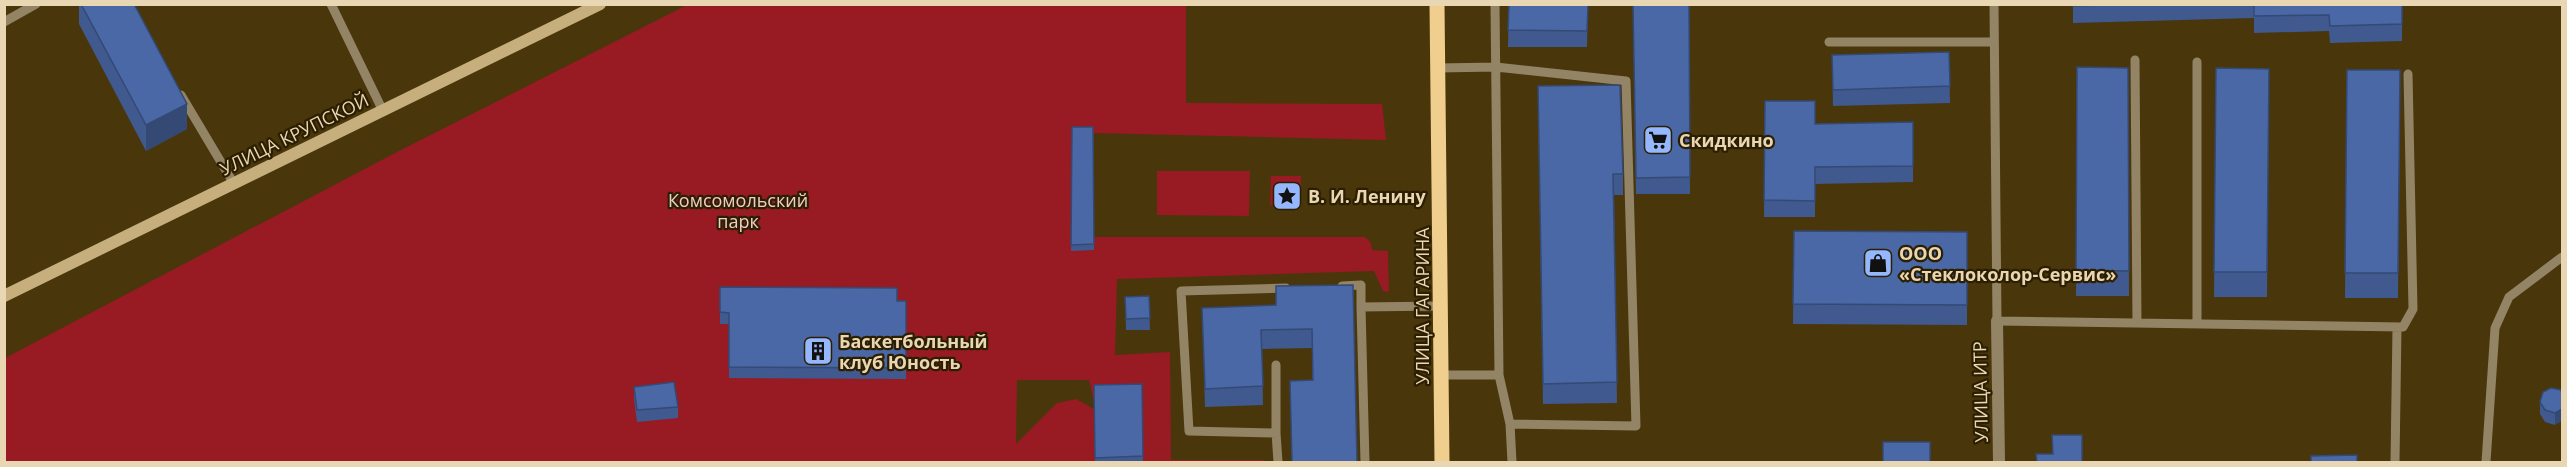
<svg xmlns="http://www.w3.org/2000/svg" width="2567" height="467" font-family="'Open Sans',sans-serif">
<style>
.green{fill:#981a23}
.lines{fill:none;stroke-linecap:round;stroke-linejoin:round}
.service{stroke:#948466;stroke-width:9}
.minor{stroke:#948466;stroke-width:12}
.secondary{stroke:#c7ae7d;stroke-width:12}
.primary{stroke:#efce8e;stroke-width:15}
.wall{fill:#40598f}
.shaded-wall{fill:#344974}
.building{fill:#4a68a6;stroke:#344974;stroke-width:1.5}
.labels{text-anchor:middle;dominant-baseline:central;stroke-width:4.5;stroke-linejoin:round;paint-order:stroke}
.street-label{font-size:18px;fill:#e9d6b2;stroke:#2c1e00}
.poi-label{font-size:18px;font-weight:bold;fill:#e9d6b2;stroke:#2c1e00;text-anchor:start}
.park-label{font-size:18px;fill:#f0cdca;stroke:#2c1e00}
</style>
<rect width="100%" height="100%" fill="#49360b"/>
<path class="green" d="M687,5H1186V103L1382,104L1386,140L1094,133V237H1365L1371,243L1372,250L1388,251L1389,292L1383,291L1374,271L1117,279L1115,355L1170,352L1171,460H1264V462H1143L1141,401L1094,402L1089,380H1017L1016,444L1057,403L1076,399L1094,409L1095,462H5V358L397,152Z
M1157,171H1250L1249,216L1157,215Z
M1271,176H1301V206L1270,205Z"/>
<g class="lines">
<path class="service" d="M331,4L383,111
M1495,4L1499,375L1510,424L1512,462
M1994,4L1997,321L2403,327L2413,309L2408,74
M4,22L36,4
M1829,42H1994
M2135,60L2137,323
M1438,68L1496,67L1626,81L1636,426L1510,424
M181,95L234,184
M1342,286L1361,285V307L1441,306
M1361,307L1365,462
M2197,324V62
M1276,365V433L1189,431L1181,291L1286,288
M1442,375H1499
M1276,433L1278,462
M2395,462L2397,327
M2486,462L2495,328L2509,297L2562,257"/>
<path class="minor" d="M1997,321L1999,462"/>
<path class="secondary" d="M4,296L600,4"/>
<path class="primary" d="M1437,4L1442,462"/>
</g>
<path class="wall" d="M79,4H134L187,129L146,151L79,24Z
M1509,4H1588L1587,47H1508Z
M1633,4H1689L1690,194H1636Z
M2073,4H2402V41L2330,43L2329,31L2254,33V18L2073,23Z
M1949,52L1950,103L1833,106L1832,55Z
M2077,67L2128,68L2129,296H2076Z
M2216,68L2269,69L2267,297H2214Z
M2347,70H2400L2398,298H2345Z
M1765,101L1815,124L1913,122V182L1815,184V217H1764Z
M1538,107L1623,174V195H1614L1617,403L1543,404Z
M1072,127H1093L1094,250L1071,251Z
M1794,231L1967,232V325L1793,324Z
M1353,285L1312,380V348L1262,349L1263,405L1205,407L1202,308L1276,305Z
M720,287L906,301V379L729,378V324H720Z
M1149,296L1150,330H1126L1125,297Z
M1142,384L1143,462H1095L1094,385Z
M634,387L678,407V418L637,422L634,399Z
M2561,390L2555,425L2545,422L2540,414V402Z"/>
<path class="shaded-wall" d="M187,104V129L146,151V125Z
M2562,409V421L2555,425V413Z"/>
<path class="building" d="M81,4H134L187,104L146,125Z
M1509,4H1588L1587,31L1508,30Z
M1633,4H1689L1690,177L1636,178Z
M2073,4H2130L2073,6Z
M2254,4H2402V24L2330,26L2329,15L2254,16Z
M1949,52L1950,86L1833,90L1832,55Z
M2077,67L2128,68L2129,271L2076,270Z
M2216,68L2269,69L2267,272H2214Z
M2347,70H2400L2398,273H2345Z
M1620,85L1623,174H1613L1617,382L1543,384L1538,86Z
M1765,101H1815V124L1913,122V166L1815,167V201L1764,200Z
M1072,127H1093L1094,244L1071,245Z
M1794,231L1967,232V305L1793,304Z
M1353,285L1357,462H1292L1290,381L1313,380L1312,329L1261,330L1263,386L1205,389L1202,308L1276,305V286Z
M720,287L897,288V301H906V368L729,367V313L720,312Z
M1149,296L1150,318L1126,319L1125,297Z
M674,382L678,407L637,410L634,387Z
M1142,384L1143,456L1095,458L1094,385Z
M2551,388L2561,390L2562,393V409L2555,413L2545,410L2540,402L2543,392Z
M2052,435H2082V462H2037L2036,454H2053Z
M1883,442H1930V462H1883Z
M2357,455V462H2311V456Z"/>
<defs>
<g id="supermarket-square" transform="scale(1.5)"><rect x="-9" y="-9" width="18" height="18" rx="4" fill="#94b7fd" stroke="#2c1e00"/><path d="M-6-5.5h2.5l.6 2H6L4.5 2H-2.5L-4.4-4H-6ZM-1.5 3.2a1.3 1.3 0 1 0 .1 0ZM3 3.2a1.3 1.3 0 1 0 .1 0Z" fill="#111"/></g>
<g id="sight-square" transform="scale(1.5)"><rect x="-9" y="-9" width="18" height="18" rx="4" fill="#94b7fd" stroke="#2c1e00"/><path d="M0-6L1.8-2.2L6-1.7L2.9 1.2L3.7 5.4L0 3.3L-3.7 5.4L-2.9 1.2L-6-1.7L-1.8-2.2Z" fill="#111"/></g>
<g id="shop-square" transform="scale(1.5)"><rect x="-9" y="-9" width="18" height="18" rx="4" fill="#94b7fd" stroke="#2c1e00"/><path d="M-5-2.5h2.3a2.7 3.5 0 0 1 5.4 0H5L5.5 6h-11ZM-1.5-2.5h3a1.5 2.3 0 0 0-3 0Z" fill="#111"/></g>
<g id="building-square" transform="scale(1.5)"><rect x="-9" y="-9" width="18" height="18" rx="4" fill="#94b7fd" stroke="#2c1e00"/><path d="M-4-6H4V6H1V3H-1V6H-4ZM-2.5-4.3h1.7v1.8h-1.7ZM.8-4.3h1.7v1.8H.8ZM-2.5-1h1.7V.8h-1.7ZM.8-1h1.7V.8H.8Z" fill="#111"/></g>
</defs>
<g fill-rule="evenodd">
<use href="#supermarket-square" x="1658" y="140"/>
<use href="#sight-square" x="1287" y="196"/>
<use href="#shop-square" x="1878" y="263"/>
<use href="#building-square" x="818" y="351"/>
</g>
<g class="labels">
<g class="street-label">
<text transform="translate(294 134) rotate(-26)">УЛИЦА КРУПСКОЙ</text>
<text transform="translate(1422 306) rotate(-90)">УЛИЦА ГАГАРИНА</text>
<text transform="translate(1980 392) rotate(-91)">УЛИЦА ИТР</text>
</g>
<g class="poi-label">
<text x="1679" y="140">Скидкино</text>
<text x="1308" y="196">В. И. Ленину</text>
<text x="1899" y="253">ООО<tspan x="1899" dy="21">«Стеклоколор-Сервис»</tspan></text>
<text x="839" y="341">Баскетбольный<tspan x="839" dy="21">клуб Юность</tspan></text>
</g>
<g class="park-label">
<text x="738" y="200">Комсомольский<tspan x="738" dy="21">парк</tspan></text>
</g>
</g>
<rect width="2567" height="467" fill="none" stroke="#e9d6b2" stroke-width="12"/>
</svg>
